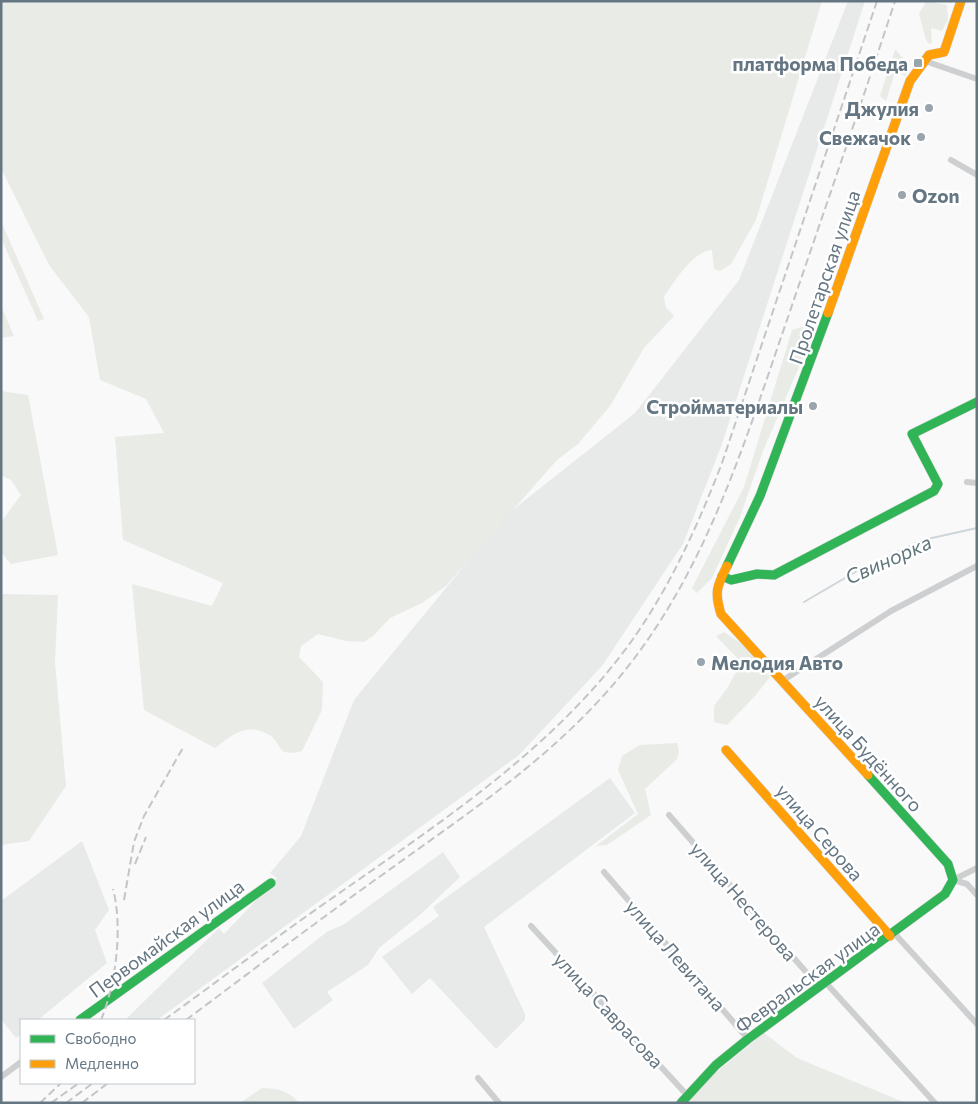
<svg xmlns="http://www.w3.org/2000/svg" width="978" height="1104" font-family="Commissioner,sans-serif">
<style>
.built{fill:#e8e9e9}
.green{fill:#e8ebe6}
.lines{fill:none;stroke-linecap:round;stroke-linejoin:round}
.stream{stroke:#ced6d9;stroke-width:2}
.fast-casing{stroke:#d5d6d7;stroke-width:10}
.slow-casing{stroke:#d5d6d7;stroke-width:10}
.street{stroke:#cecfd0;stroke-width:6}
.fast{stroke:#30b455;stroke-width:9}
.slow{stroke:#ff9f0a;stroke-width:9}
.rail{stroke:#c3c5c6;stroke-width:2;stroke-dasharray:8 4;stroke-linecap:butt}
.poi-dot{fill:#99a4ac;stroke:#fff;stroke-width:2}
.labels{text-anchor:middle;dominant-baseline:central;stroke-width:5;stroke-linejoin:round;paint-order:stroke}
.poi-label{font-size:19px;font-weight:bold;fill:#657683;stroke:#fff;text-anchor:end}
.street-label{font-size:19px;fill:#657683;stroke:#fff}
.water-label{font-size:20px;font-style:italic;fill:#60757c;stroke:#fff}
</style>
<rect width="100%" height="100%" fill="#f9f9f9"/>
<path class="built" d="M848,1H865L722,444L683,544L602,666L519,755L157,1020H125L219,928L224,934L277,878L270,873L301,836L354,700L505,516L635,413L739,280Z
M610,778L635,813L484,927L525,1014V1020L496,1049L430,978L412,994L382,957L439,916L433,907Z
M82,841L109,910L95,930L107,963L38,1020H21V1034L16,1038L1,1019V901Z
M443,852L460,877L421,914L379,948L368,965L327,992L333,1000L294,1029L262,983L328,931L343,925Z"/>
<path class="green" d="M1,1H822L756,220L731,264L720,271L714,269L712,250C694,250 673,283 664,297L666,308L674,315L673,317L644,348L610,406L578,444L557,460L446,586L422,603L390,618L373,636L364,642L346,641L318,634L301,646L299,657L323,682L322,710L302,751L293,753L284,752C278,747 277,740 271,736C249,721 233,734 215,748L144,710L132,584L212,606L223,583L123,540L115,437L164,433L146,399L100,380L89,317L49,265L1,168Z
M927,1L947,5L948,20L942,31L931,28L932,43L929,44L926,40L919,13Z
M895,49L909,65L906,76L895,72L886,101L880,96Z
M1,221L44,319L38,321L1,238Z
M1,306L14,336L1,338Z
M806,326L815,330L763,451L740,517L712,578L697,593L692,588L744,487L792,330Z
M1,391L28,395L58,555L11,564L1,552V522L21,495L11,480L1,475Z
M1,594L58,595L55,662L66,786L29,841L1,845Z
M724,632L745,646L770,677L755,696L727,725L714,722V706L728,687L741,662L716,636Z
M677,743L679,751L677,759L645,789L651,815L607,845L596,846L638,814L618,770L622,756L640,745Z
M764,1033L797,1058L906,1103H687L702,1084Z
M262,1088C277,1088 289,1091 299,1103H240Z"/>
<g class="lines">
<path class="stream" d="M804,602L857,571L923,540L977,528"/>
<g class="fast-casing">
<path id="fast" d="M727,566L760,496L828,313
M722,576L731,580L757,574L774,575L934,491L938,484L912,434L977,402
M80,1020L271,883
M681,1103L716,1065L748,1039L945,894L953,880L948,864L868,775"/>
</g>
<g class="slow-casing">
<path id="slow" d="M828,313L910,81L929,55L944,52L961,1
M727,566C717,586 714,592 721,614L868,775
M726,750L890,936"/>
</g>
<path class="street" d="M925,61L977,79
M951,160L977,175
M967,482L977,483
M782,681L891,611L977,566
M669,815L820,988
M604,872L748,1039
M953,880L967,884L977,895
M953,880L977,868
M531,926L687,1095
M894,933L977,1024
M826,983L935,1103
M1,1077L21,1062
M478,1078L499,1103"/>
<use href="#fast" class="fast"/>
<use href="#slow" class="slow"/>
<path class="rail" d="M135,864L146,837
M124,900L134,842L144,816L184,746
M101,1020C116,984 123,927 113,889
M164,1020C222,978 279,935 338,894C444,820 557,746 633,639C671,585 698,525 722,463L877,1
M186,1020C253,970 320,919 389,870C464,816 542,764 604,695C701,588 741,453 787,320C823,214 860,108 895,1
M40,1103L61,1083
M51,1103L79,1083
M66,1103L93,1083
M82,1103L108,1083"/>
</g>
<g class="poi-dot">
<rect x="913" y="58" width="10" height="10" rx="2.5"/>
<circle cx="929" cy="108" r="5"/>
<circle cx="921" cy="137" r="5"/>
<circle cx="902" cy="195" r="5"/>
<circle cx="813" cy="406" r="5"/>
<circle cx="701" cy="662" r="5"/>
</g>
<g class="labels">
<g class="poi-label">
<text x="908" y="63">платформа Победа</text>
<text x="919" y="108">Джулия</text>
<text x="911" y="137">Свежачок</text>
<text x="912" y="195" text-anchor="start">Ozon</text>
<text x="803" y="406">Стройматериалы</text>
<text x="711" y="662" text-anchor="start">Мелодия Авто</text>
</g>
<g class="street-label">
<text transform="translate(824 277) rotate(-71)">Пролетарская улица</text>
<text transform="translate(869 753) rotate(48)">улица Будённого</text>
<text transform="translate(820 832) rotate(49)">улица Серова</text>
<text transform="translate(744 901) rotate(49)">улица Нестерова</text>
<text transform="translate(166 938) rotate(-36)">Первомайская улица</text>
<text transform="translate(676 955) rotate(49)">улица Левитана</text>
<text transform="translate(807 977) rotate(-36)">Февральская улица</text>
<text transform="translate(609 1010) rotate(47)">улица Саврасова</text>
</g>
<g class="water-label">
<text transform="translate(888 559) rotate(-24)">Свинорка</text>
</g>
</g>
<rect width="978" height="1104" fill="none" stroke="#657683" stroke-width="5"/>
<rect x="20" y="1019" width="175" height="65" fill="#ffffff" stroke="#c1c8cd"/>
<rect x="30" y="1035" width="25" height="8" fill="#30b455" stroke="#c1c8cd"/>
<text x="65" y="1044" font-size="15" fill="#657683">Свободно</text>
<rect x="30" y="1060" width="25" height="8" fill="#ff9f0a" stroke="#c1c8cd"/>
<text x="65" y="1069" font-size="15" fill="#657683">Медленно</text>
</svg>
